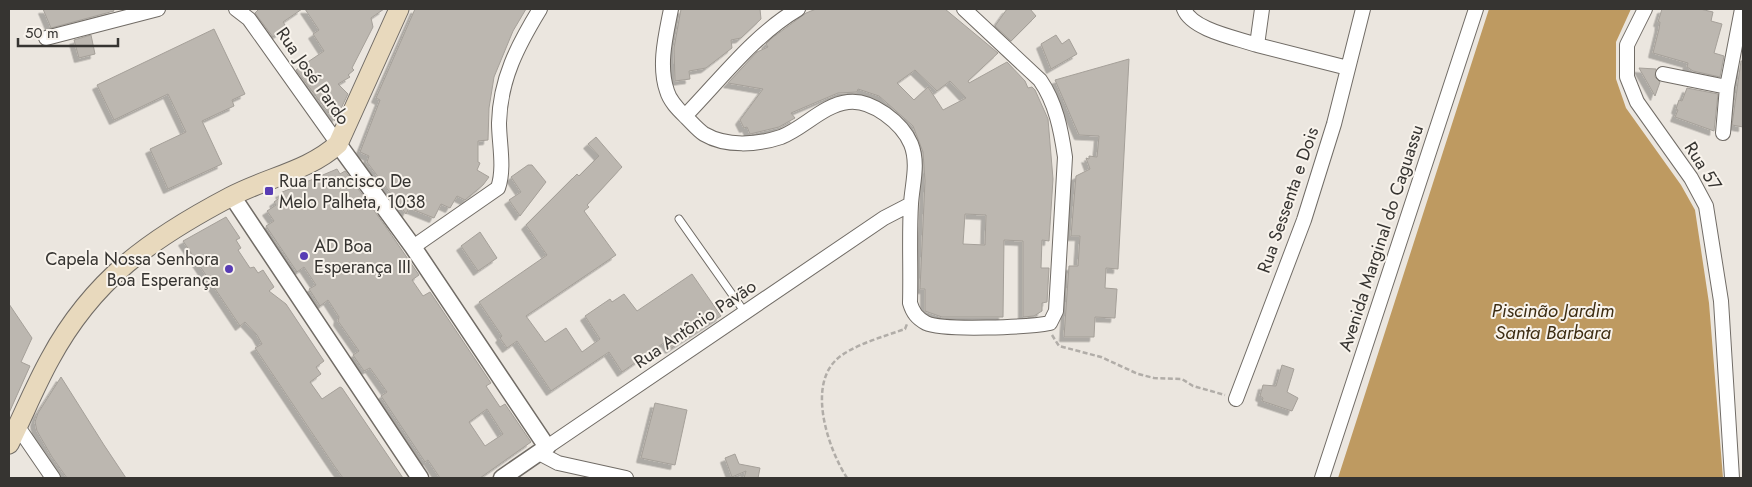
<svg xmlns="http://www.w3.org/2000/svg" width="1752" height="487" font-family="Jost,sans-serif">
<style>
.water{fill:#be9a61}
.building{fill:#bcb7b0;stroke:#a5a099;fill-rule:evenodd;filter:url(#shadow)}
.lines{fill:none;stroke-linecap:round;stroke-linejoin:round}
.service-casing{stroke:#716c66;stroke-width:9}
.minor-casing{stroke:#716c66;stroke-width:16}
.tertiary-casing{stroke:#716c66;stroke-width:19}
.secondary-casing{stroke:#716c66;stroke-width:21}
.path{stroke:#b1ada8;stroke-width:2.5;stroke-dasharray:5 2.5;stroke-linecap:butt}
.service{stroke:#fff;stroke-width:7}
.minor{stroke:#fff;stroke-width:14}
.tertiary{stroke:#fff;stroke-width:16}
.secondary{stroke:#e8d9bd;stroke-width:19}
.poi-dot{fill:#583cb4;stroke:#f8f3ec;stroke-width:2}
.labels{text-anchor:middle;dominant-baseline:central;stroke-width:4;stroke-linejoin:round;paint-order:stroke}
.street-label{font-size:18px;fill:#363431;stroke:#f8f3ec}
.poi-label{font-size:18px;fill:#363431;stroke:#f8f3ec;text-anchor:start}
.water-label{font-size:19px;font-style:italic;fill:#3d2d13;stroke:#f8f3ec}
</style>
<defs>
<filter id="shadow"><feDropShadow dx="-4.5" dy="4.5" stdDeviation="0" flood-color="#0004"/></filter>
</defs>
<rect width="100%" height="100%" fill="#ebe6df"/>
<path class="water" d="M1489,9H1631L1616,42V79L1626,108L1681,185L1695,210L1709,303L1723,478H1338Z"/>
<path class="building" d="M43,9H113L114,11L51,28Z
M259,9H302L283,22L287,28L273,37L255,13Z
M305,9H384L371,18L373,27L352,68L354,70L348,75L350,77L338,84L348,94L335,121L296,70L324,51L313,34L319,30Z
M415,9H526L513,31L494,77L489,108L488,140L478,141V162L480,163L477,170L489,177L483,185L465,200L457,196L450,208L441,204L434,218L409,208L406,214L367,162L369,156L360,152L380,100L376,98Z
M681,9H760L761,19L741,38L731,40L732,48L706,68L689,71L690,79L675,81L674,48Z
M816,9H945L998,53L968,81L969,83L1007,62L1025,81L1028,88L1032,87L1035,90L1048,119L1053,179L1049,241L1042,240L1041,268H1049L1047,302L1042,303V311L1034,316L1023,317V241L1004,240L1003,317H942L925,311V289H920L925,181L923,152L913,126L879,96L858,89L857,92L838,93L791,113L795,118L779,127L750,134L747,127L744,128L740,120L763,89L728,83L757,52L768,47L766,44L772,38L806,13ZM915,70L937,91L950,81L966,98L943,110L928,87L914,100L897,83ZM965,214L986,215L985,245L963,244Z
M1007,9H1030L1036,16L1011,41L995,26Z
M1662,9H1700L1713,12L1711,21L1722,24L1714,53L1724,56L1720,77L1693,71L1687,67L1688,63L1653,53L1659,29L1660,22H1658Z
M214,29L245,94L232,100L234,106L202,121L222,164L168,189L150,149L186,132L168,94L114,120L97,85Z
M91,35L95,54L79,58L74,40Z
M1056,35L1062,44L1069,39L1077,54L1051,69L1041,44Z
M1129,59L1118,269L1106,268L1105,288L1117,289L1115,318L1095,317L1094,337H1064L1069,266H1078L1080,236H1071L1076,176L1090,169L1086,158L1089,159V156L1097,157L1099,136L1079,135L1055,80Z
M1741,61H1743V127L1732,125Z
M1639,68L1656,69L1655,77L1660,82L1655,96Z
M1687,88L1718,94L1714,131L1675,117L1678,110L1676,109L1679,100L1682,101Z
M596,137L622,167L587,205L589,207L584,211L616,255L526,316L545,342L566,328L582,352L600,339L585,316L610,299L612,302L624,294L637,311L692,274L721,316L670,349L665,342L622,372L609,352L551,391L517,341L507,348L500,338L502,336L479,302L547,255L526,225L577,174L579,176L599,156L588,144Z
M528,165H532L546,182L520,216L509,200L521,192L511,177Z
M337,169L340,174L345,171L386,227L419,275L412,280L423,296L430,292L491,383L486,386L500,407L505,404L531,442L480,478H440L428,460L425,462L381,396L387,392L370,368L364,371L353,355L359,351L338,321L339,317L328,300L320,306L309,289L316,285L304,267L297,272L266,226L274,221L267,211L276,205L274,202L282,196L280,193ZM487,409L503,434L485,446L469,422Z
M226,217L240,238L236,240L241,248L238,250L250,268L254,267L258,273L263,270L274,287L269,291L286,304L324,361L316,367L321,374L310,382L322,399L340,387L342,388L403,478H343L335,467L255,348L262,344L257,335L245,322L240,326L183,241Z
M480,232L497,258L478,271L461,246Z
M9,304L32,338L21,362L30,366L9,413Z
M1282,365L1294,369L1287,392L1298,398L1292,411L1262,401L1263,398L1260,396L1263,385L1276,386Z
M61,377L104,445L126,478H67L52,457L37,431L35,422L38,413Z
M655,403L687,410L675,465L641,458Z
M735,454L739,464L760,468L758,478H744L746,471L732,477L725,458Z"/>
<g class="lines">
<g class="service-casing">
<path id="service" d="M679,219L746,314"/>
</g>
<g class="minor-casing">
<path id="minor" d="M236,9L249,19L338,144
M671,9C666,35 658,65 667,91C670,102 680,111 687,118C692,123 698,130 704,134C726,147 757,145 781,137C804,128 823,105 848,102C872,99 902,123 911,144C919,164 912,185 911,204C909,236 911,270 910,303C913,313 917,318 926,323C943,331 1030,327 1050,323L1056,311L1065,157C1061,130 1056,103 1040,80L964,9
M1184,9C1192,30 1237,38 1257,45
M1262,9L1257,45L1348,68
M1645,9L1627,45V77L1637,102L1691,178L1706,206L1721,301L1732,478
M46,38L158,9
M1663,74L1727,87
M685,116C721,79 754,35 798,9
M1723,133L1727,87L1742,9
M413,247L498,188C505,168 499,143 499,123C500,79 518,45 540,9
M1236,399L1304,220L1334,124L1363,9
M18,427L53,478
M547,447L884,218L911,204
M539,453L558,463L626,478
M1322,478L1476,9"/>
</g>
<g class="tertiary-casing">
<path id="tertiary" d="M338,144L413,247L547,447L502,478
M232,196L420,478"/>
</g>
<g class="secondary-casing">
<path id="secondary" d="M9,444C23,416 35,386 50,359C93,279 152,238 230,197C265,178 309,171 338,144L399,9"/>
</g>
<path class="path" d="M1052,335L1059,346L1101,357L1138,374L1154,378L1182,379L1193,386L1225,395
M847,478C829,450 807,388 836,360C850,346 885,336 905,329L907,324"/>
<use href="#service" class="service"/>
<use href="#minor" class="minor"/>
<use href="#tertiary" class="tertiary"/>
<use href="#secondary" class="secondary"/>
</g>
<g class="poi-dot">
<rect x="264" y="186" width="10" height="10" rx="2.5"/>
<circle cx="304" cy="256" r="5"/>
<circle cx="229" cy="269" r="5"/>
</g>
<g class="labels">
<g class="street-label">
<text transform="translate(313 76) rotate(55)">Rua José Pardo</text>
<text transform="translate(1703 166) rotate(58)">Rua 57</text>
<text transform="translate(1288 200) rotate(-71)">Rua Sessenta e Dois</text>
<text transform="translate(1381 238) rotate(-72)">Avenida Marginal do Caguassu</text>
<text transform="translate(695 324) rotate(-34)">Rua Antônio Pavão</text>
</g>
<g class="poi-label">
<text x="279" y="181">Rua Francisco De<tspan x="279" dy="21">Melo Palheta, 1038</tspan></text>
<text x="314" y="246">AD Boa<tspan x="314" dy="21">Esperança III</tspan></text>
<text x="219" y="259" text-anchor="end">Capela Nossa Senhora<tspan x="219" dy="21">Boa Esperança</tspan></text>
</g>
<g class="water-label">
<text x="1553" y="310">Piscinão Jardim<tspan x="1553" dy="22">Santa Barbara</tspan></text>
</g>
</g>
<rect width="1752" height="487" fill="none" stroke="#363431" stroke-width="20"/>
<path d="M18 38v8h100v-8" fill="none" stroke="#363431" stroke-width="2.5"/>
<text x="25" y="38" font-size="15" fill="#363431" stroke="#f8f3ec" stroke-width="4" paint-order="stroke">50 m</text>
</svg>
